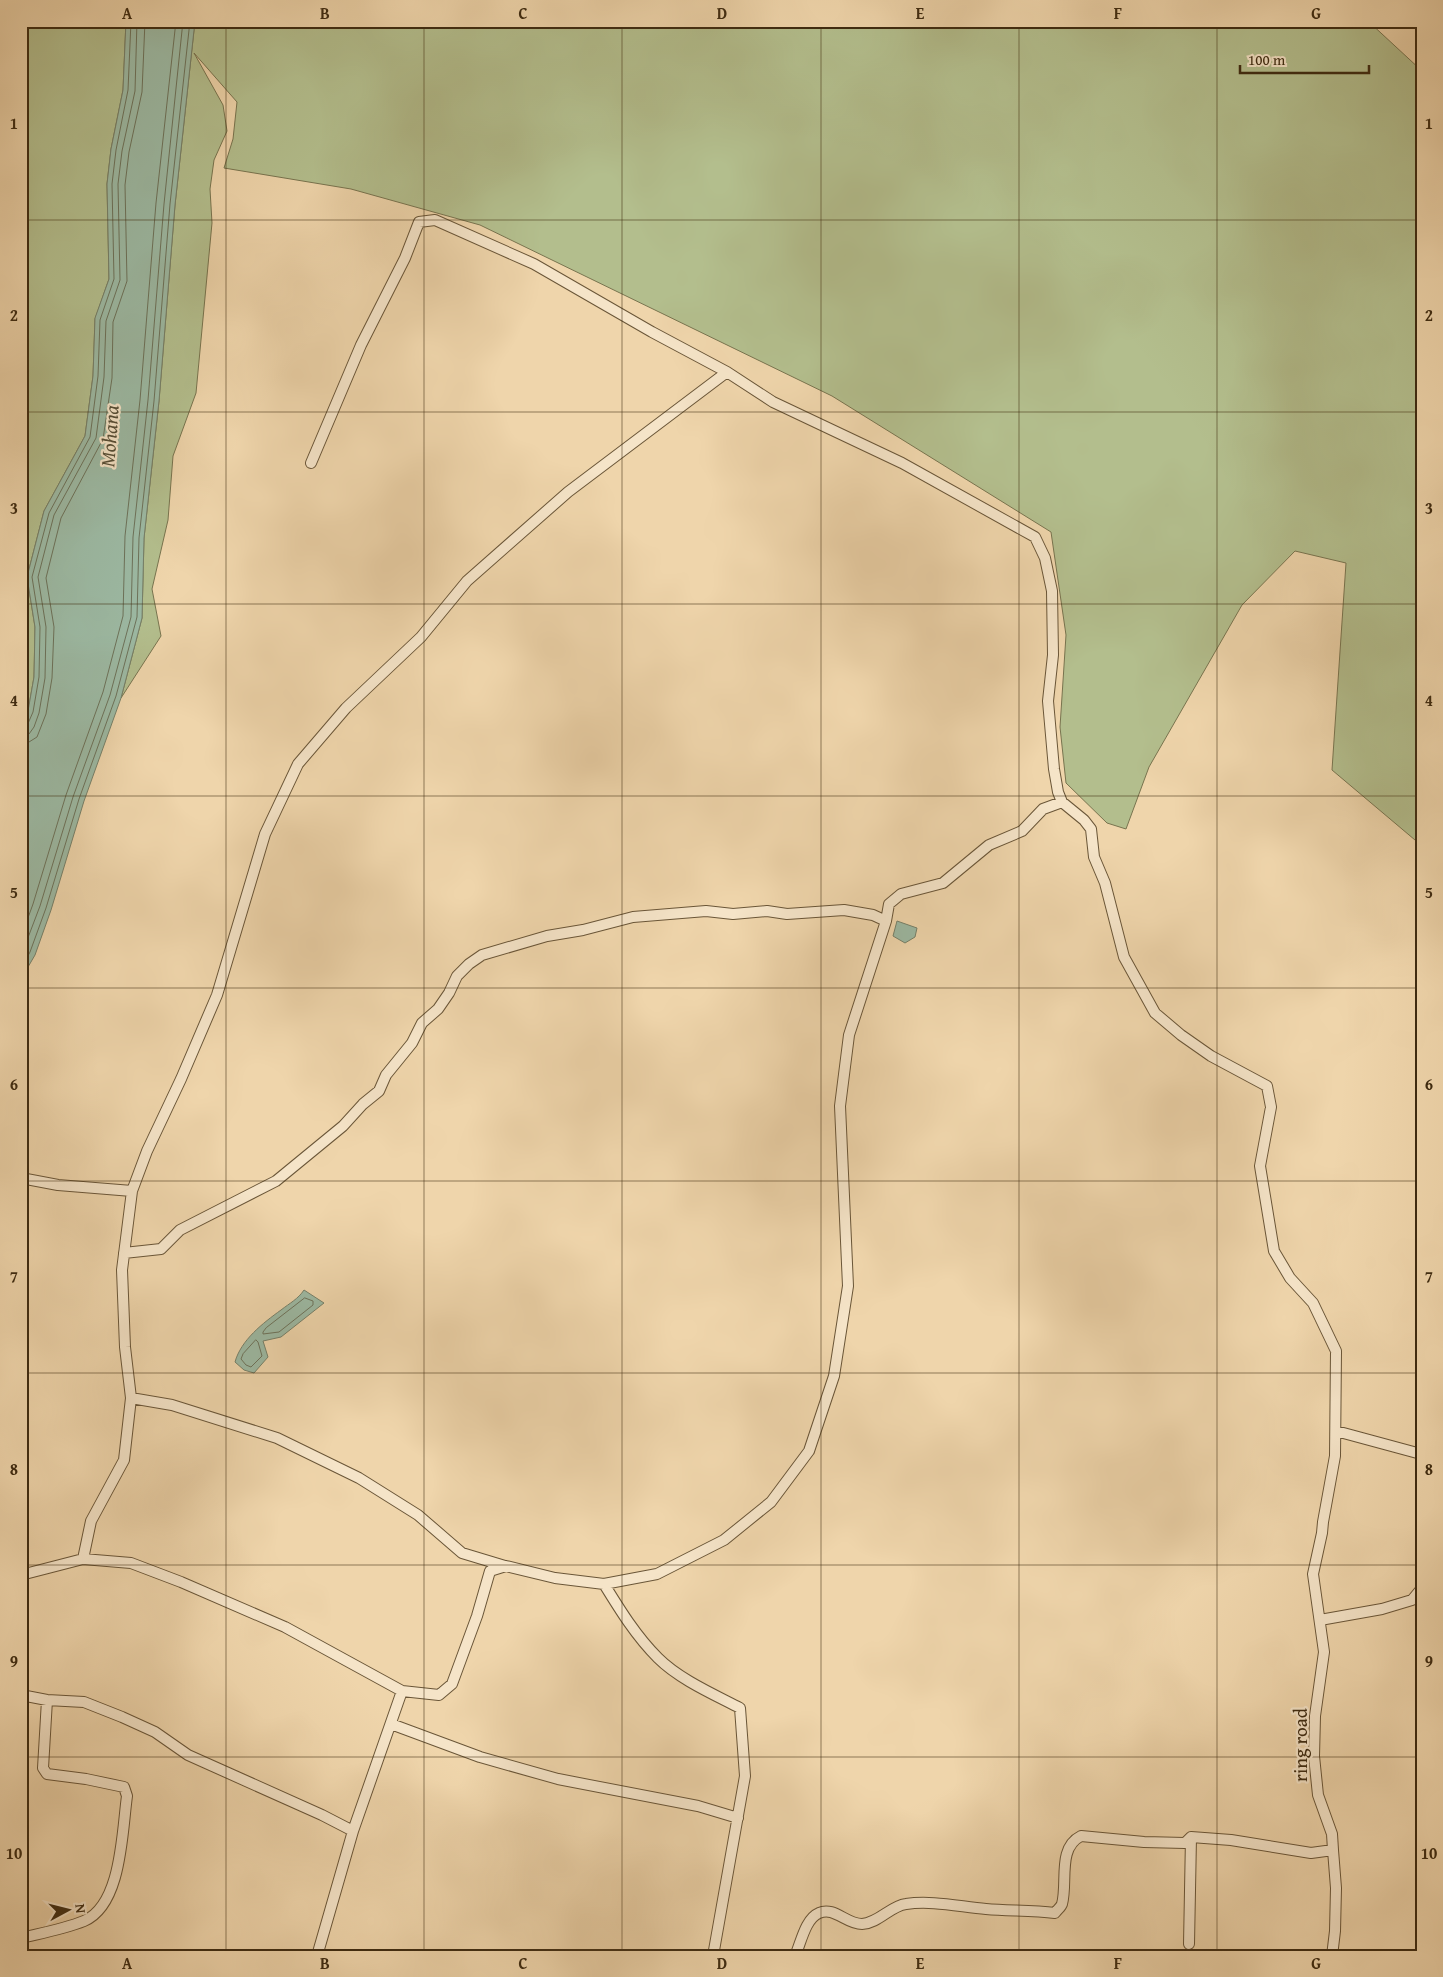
<svg xmlns="http://www.w3.org/2000/svg" width="1443" height="1977" font-family="'Gentium Book Plus',serif">
<style>
.green{fill:#b3be8d;stroke:#78744f}
.water{fill:#9cb9a3;stroke:#768069}
.lines{fill:none;stroke-linecap:round;stroke-linejoin:round}
.shore{stroke:#6d725a;stroke-width:1}
.street-casing{stroke:#6a5638;stroke-width:12}
.street{stroke:#f5e4c8;stroke-width:10}
.grid{fill:none;stroke:#3e2b11;stroke-width:1;stroke-opacity:0.55}
.labels{text-anchor:middle;dominant-baseline:central;stroke-width:4.5;stroke-linejoin:round;paint-order:stroke}
.street-label{font-size:19px;fill:#3e2b11;stroke:#f5e4c8}
.water-label{font-size:20px;font-style:italic;fill:#564e36;stroke:#f5e4c8}
.neatline{fill:none;stroke:#3e2b11;stroke-width:2}
.grid-label{font-size:16px;text-anchor:middle;font-weight:bold;fill:#3e2b11}
</style>
<rect width="100%" height="100%" fill="#efd5ab"/>
<filter id="stains"><feTurbulence type="fractalNoise" baseFrequency=".004" numOctaves="4"/><feColorMatrix values="0 0 0 0 .2 0 0 0 0 .09 0 0 0 0 .02 0 0 0 .5 -.17"/></filter>
<radialGradient id="worn" r=".72"><stop offset=".6" stop-color="#630" stop-opacity="0"/><stop offset="1" stop-color="#630" stop-opacity=".3"/></radialGradient>
<path class="green" d="M21,21H126L123,90L111,149L107,184L109,279L95,319L93,376L85,436L44,511L27,577L35,627L34,677L28,711L21,731Z
M195,21H1368L1422,71V840H1415L1332,770L1346,563L1295,551L1242,605L1149,767L1126,829L1107,823L1066,783L1060,727L1066,635L1051,532L832,396L480,225L351,189L224,168L233,139L237,102L194,53L223,105L227,131L214,160L210,189L212,223L196,393L173,456L168,520L152,589L161,636L121,698L142,618L144,538L159,401L175,205Z"/>
<path class="water" d="M126,21H195L175,205L159,401L144,538L142,618L121,698L84,801L51,910L35,955L21,979V731L28,711L34,677L35,627L27,577L44,511L85,436L93,376L95,318L109,279L107,184L111,149L123,90Z
M897,921L917,928L915,937L905,943L893,936Z
M304,1290L324,1303L281,1337L263,1341L268,1357L254,1373L244,1370L235,1362C241,1340 263,1323 281,1310C290,1303 298,1299 304,1290Z"/>
<g class="lines">
<path class="shore" d="M21,729L26,728L33,712L39,677L40,627L32,577L49,513L90,437L98,376L100,320L114,279L112,184L116,150L128,90L131,21
M21,735L29,734L34,727L39,713L45,678L46,627L38,577L54,515L96,438L104,377L106,321L120,280L118,184L122,151L135,91L137,21
M21,743L29,742L37,737L46,714L52,678L54,627L46,578L61,518L103,439L112,378L113,322L127,281L125,185L129,152L142,92L145,21
M21,937L33,904L66,795L103,692L123,616L125,536L140,400L156,203L176,21
M21,956L40,906L73,797L110,695L131,617L133,537L148,400L164,204L183,21
M21,969L30,952L46,908L79,799L116,696L137,617L139,538L154,401L170,204L190,21
M305,1298L313,1301V1305L279,1332L263,1334V1332L266,1328Z
M256,1340L258,1342L262,1356L251,1367L246,1365L241,1359L243,1354Z"/>
<g class="street-casing">
<path id="street" d="M311,463L361,345L405,258L419,222L435,220L534,264L652,332L727,372L773,402L902,463L1035,537L1045,558L1052,591L1053,655L1048,701L1054,769L1058,792L1062,802L1084,820L1091,829L1094,857L1105,883L1124,957L1155,1013L1181,1035L1211,1056L1267,1086L1271,1107L1260,1166L1274,1251L1290,1278L1313,1303L1336,1351L1335,1456L1323,1522L1322,1533L1313,1574L1324,1652L1315,1716L1314,1756L1318,1795L1332,1834L1333,1850L1336,1888L1335,1931L1332,1956
M886,921L889,904L901,894L943,883L989,845L1022,831L1043,809L1062,802
M21,1178L58,1185L132,1191
M124,1253L161,1249L180,1230L276,1181L343,1126L363,1104L379,1091L386,1075L412,1043L422,1023L438,1009L449,993L457,976L469,964L482,955L547,936L583,930L633,917L706,911L733,914L767,911L787,914L844,910L873,915L886,921L849,1035L840,1106L848,1286L834,1376L809,1451L771,1502L724,1540L657,1574L604,1584
M131,1398L172,1405L277,1438L359,1478L418,1515L462,1553L505,1566
M1336,1431L1421,1454
M83,1559L131,1563L181,1582L285,1627L402,1691L353,1831L317,1956
M21,1575L83,1559L91,1521L124,1460L131,1398L125,1347L122,1270L132,1191L147,1151L181,1079L217,995L265,834L298,764L346,708L421,637L467,581L568,492L727,372
M1320,1620L1382,1609L1412,1600L1422,1588
M402,1691L439,1695L452,1684L477,1616L490,1571L506,1566L555,1578L604,1584C620,1610 636,1636 658,1658C679,1679 713,1694 740,1708L745,1776L713,1956
M21,1695L47,1700L84,1702L122,1717L155,1732L188,1755L322,1815L353,1831
M391,1724L480,1757L558,1779L698,1806L738,1818
M21,1938C42,1933 64,1929 84,1921C122,1905 122,1831 127,1796L124,1787L86,1779L47,1774L43,1768L47,1700
M1189,1944L1191,1837
M21,1954L24,1956
M795,1956C801,1943 805,1919 819,1913C834,1906 846,1924 862,1924C879,1923 890,1906 906,1904C932,1900 961,1907 986,1909C1009,1911 1032,1910 1055,1913C1057,1910 1061,1907 1062,1904C1068,1882 1057,1848 1081,1836L1144,1842L1185,1843L1191,1837L1231,1840L1311,1853L1333,1850"/>
</g>
<use href="#street" class="street"/>
</g>
<path class="grid" d="M226,21V1956M424,21V1956M622,21V1956M821,21V1956M1019,21V1956M1217,21V1956M21,220H1422M21,412H1422M21,604H1422M21,796H1422M21,988H1422M21,1181H1422M21,1373H1422M21,1565H1422M21,1757H1422"/>
<g class="labels">
<g class="street-label">
<text transform="translate(1300 1745) rotate(-90)">ring road</text>
</g>
<g class="water-label">
<text transform="translate(109 436) rotate(-86)">Mohana</text>
</g>
</g>
<rect width="1443" height="1977" fill="none" stroke="#efd5ab" stroke-width="55"/>
<g transform="translate(68 1910) rotate(83)" stroke="#f5e4c8" stroke-width="4" paint-order="stroke">
<path d="M0-4L9 19L0 12L-9 19Z" fill="#3e2b11"/>
<text y="-8" font-size="14" font-weight="bold" text-anchor="middle" fill="#3e2b11">N</text>
</g>
<path d="M1240 65v8h129v-8" fill="none" stroke="#3e2b11" stroke-width="2.5"/>
<text x="1248" y="65" font-size="15" fill="#3e2b11" stroke="#f5e4c8" stroke-width="4" paint-order="stroke">100 m</text>
<rect x="28" y="28" width="1388" height="1922" class="neatline"/>
<g class="grid-label">
<text x="127" y="19">A</text>
<text x="325" y="19">B</text>
<text x="523" y="19">C</text>
<text x="722" y="19">D</text>
<text x="920" y="19">E</text>
<text x="1118" y="19">F</text>
<text x="1316" y="19">G</text>
<text x="14" y="129">1</text>
<text x="1429" y="129">1</text>
<text x="14" y="321">2</text>
<text x="1429" y="321">2</text>
<text x="14" y="514">3</text>
<text x="1429" y="514">3</text>
<text x="14" y="706">4</text>
<text x="1429" y="706">4</text>
<text x="14" y="898">5</text>
<text x="1429" y="898">5</text>
<text x="14" y="1090">6</text>
<text x="1429" y="1090">6</text>
<text x="14" y="1282">7</text>
<text x="1429" y="1282">7</text>
<text x="14" y="1475">8</text>
<text x="1429" y="1475">8</text>
<text x="14" y="1667">9</text>
<text x="1429" y="1667">9</text>
<text x="14" y="1859">10</text>
<text x="1429" y="1859">10</text>
<text x="127" y="1969">A</text>
<text x="325" y="1969">B</text>
<text x="523" y="1969">C</text>
<text x="722" y="1969">D</text>
<text x="920" y="1969">E</text>
<text x="1118" y="1969">F</text>
<text x="1316" y="1969">G</text>
</g>
<rect width="100%" height="100%" filter="url(#stains)"/>
<rect width="100%" height="100%" fill="url(#worn)"/>
</svg>
